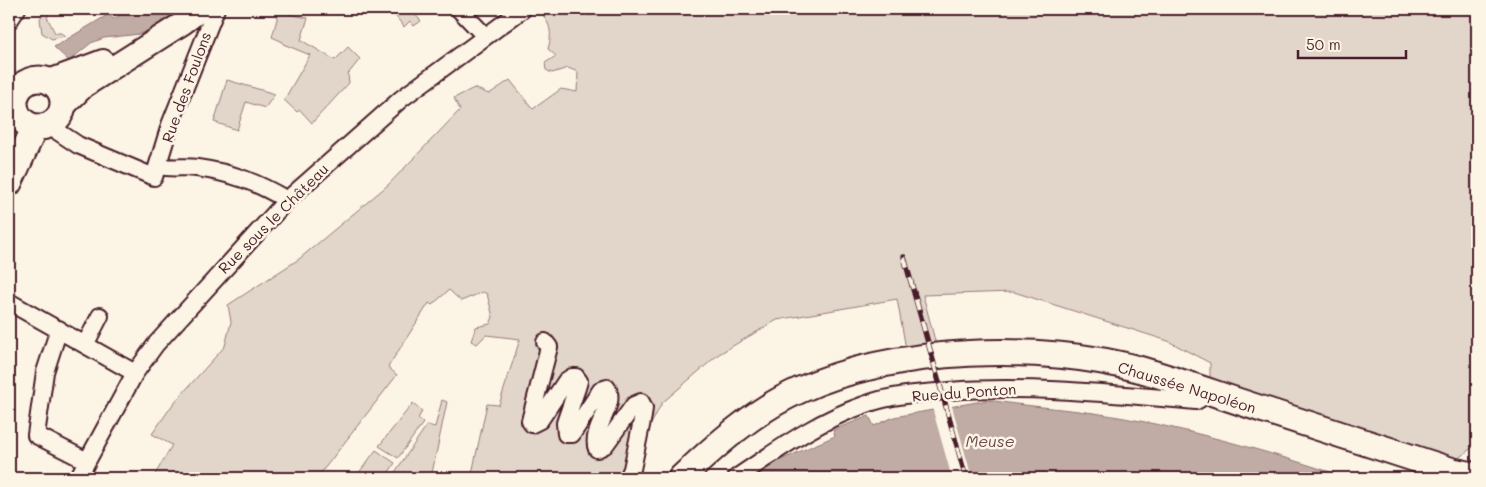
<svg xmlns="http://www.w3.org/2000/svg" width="1486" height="487" font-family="Mali,sans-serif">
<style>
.green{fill:#e2d5ca;stroke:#967a7a}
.water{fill:#c0aca5;stroke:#917474}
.pier{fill:#fcf5e5}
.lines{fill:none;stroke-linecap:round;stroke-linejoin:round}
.street-casing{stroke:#4a1f2b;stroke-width:20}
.secondary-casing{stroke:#4a1f2b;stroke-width:26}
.primary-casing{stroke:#4a1f2b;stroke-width:29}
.street{stroke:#fcf5e5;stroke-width:16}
.secondary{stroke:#fcf5e5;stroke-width:22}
.primary{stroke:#fcf5e5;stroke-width:25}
.rail-casing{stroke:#4a1f2b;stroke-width:5.5}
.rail{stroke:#fcf5e5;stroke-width:4;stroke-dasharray:11;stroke-linecap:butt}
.labels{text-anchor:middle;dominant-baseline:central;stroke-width:5;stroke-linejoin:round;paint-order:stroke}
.street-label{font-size:15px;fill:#4a1f2b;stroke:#fcf5e5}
.water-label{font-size:16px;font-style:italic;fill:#6d4950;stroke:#fcf5e5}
</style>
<rect width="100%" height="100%" fill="#fcf5e5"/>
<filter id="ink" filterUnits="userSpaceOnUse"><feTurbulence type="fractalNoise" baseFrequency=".02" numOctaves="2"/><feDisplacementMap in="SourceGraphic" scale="10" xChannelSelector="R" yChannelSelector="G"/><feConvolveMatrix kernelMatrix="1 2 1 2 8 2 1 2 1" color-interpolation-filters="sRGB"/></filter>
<g filter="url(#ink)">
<path class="green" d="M390,9H410L421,21L414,26L410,21L404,27Z
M538,9H584L590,16L601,9H1477V444L1453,462L1210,386V363L1168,341L1014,292L923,295L938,352L906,349L897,299L777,320L719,354L662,403L623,478H471L487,404L499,405L520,339L486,335L477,344L471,341L476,327L490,324L493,317L487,294L483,292L461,301L449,290L432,305L429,303L388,367L397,375L317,478H153L172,445L152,434L173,404L225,346L231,322L228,305L299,259L388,185L460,110L454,98L474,88L489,94L510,80L533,109L561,89L577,92L578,72L568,68L552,73L546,70L545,63L556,56L548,49C553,31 550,23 538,9Z
M45,10L49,15L47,17L55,33H61L65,36L52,39L42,33L40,19Z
M279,12L308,18L301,40L335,60L348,47L360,59L348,74L349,83L312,123L300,110L297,112L284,100L310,55L283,44V42L272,37Z
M227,80L275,94L265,108L246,102L237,130L214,122Z
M442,400L447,402L431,478H391L427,425L435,427Z
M413,403L422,411L418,419L423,423L398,458L379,446Z
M376,450L395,463L385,478H355Z"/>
<path class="water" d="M133,9H183L157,28L140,34L104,38L91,43L69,61L54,47L109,14L113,19Z
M988,400C1023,406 1059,408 1094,413C1181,426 1266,451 1349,478H752L776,462L835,436L833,430L869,416L874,426L894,417Z"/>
<path class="pier" d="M951,403L972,478H952L932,407Z"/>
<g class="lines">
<g class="street-casing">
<path id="street" d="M459,9L485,36
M9,21L17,9
M9,121L16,112
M48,125L78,145L154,177L170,125L216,9
M159,166C172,169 184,166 197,168C233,173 256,182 287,200
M9,302L135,373
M59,329L45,372L36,435L87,461
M545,342L549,347L530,421L532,424L540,420L566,381L572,377H576L579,381L577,388L565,423L566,434H572L601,390L607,388C618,405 589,430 597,449L605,445L634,405L641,402L644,408L643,416L632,469L628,478
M86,343L100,316
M78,478L135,373L156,344L287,200L401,99L523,9
M736,478C778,450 815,422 864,405C890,395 921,393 949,391C1032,385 1113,394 1196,401L1210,393"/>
</g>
<g class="secondary-casing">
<path id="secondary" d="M49,81L103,61
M62,108L84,86L183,23L202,9"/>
</g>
<g class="primary-casing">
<path id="primary" d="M15 103a24 24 0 1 1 48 0a24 24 0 1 1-48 0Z
M9,183L35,127
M681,478C716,445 755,410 800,390C893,347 1044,342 1142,370C1184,382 1226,398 1268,411C1329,431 1391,451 1453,471L1477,476"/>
</g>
<use href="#street" class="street"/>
<use href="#secondary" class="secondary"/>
<use href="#primary" class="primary"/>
<g class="rail-casing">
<path id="rail" d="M904,257L966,478"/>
</g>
<use href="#rail" class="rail"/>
</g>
</g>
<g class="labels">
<g class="street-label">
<text transform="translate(186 87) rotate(-70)">Rue des Foulons</text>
<text transform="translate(273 218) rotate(-45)">Rue sous le Château</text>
<text transform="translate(1187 387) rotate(17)">Chaussée Napoléon</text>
<text transform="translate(964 392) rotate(-4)">Rue du Ponton</text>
</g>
<g class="water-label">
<text x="990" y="440">Meuse</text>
</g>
</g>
<rect width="1486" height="487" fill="none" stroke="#fcf5e5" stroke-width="30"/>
<rect x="15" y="15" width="1456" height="457" fill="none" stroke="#4a1f2b" stroke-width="2" filter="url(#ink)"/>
<path d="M1298 50v8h108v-8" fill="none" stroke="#4a1f2b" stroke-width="2.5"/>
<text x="1306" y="50" font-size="15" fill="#4a1f2b" stroke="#fcf5e5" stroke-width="4" paint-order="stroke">50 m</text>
</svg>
